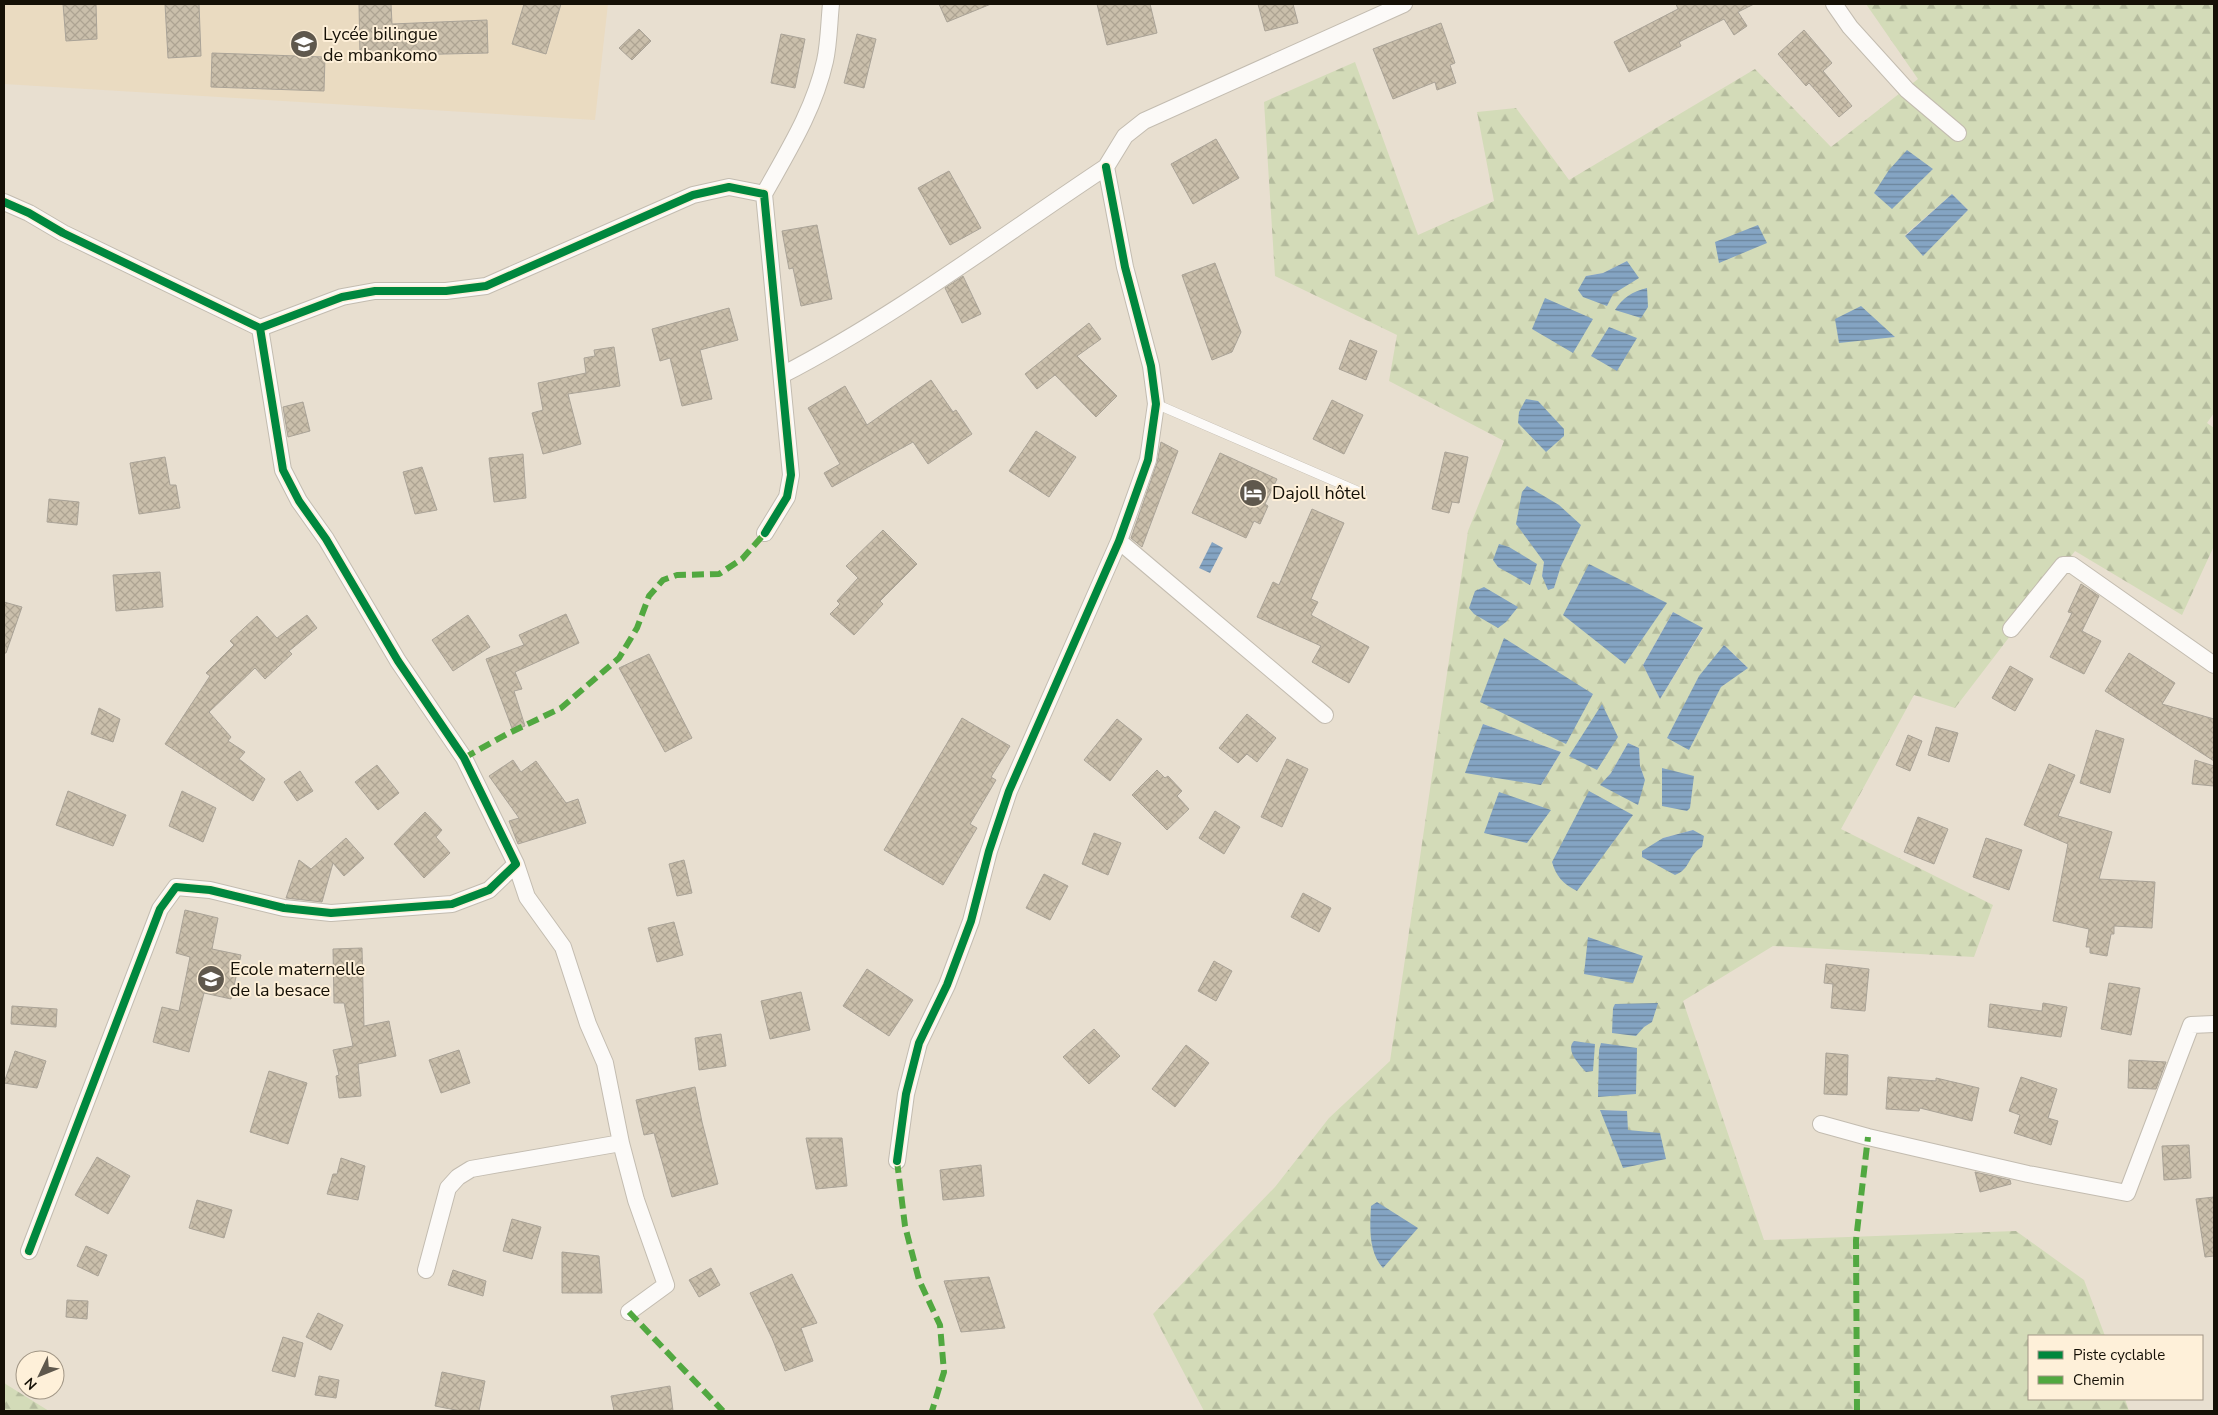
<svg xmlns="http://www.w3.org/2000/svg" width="2218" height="1415" font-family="'Nunito Sans',sans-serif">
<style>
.built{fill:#eadbc1}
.forest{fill:url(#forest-firs);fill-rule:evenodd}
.water{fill:url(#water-rules)}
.building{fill:url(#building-cross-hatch);stroke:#aaa397}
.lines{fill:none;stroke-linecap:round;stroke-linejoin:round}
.service-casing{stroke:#c3bcb0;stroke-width:10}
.minor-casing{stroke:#c3bcb0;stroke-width:18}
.service{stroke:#fcfaf8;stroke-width:9}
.minor{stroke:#fcfaf8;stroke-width:16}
.quiet{stroke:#51a840;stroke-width:6;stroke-dasharray:12 6;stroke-linecap:butt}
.cycleway-casing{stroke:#fef0d9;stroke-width:11}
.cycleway{stroke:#00873e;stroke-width:8}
.labels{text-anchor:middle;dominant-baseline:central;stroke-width:4;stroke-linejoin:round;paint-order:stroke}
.poi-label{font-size:18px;fill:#151006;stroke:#fef0d9;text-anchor:start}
</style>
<defs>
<pattern id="forest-firs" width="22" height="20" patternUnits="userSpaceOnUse" patternTransform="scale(1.25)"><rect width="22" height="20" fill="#d3dbb8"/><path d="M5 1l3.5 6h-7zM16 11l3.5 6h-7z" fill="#b4bb9d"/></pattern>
<pattern id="water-rules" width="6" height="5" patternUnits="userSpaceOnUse" patternTransform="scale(1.25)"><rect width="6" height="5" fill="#84a4c3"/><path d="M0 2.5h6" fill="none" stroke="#6b849c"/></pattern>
<pattern id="building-cross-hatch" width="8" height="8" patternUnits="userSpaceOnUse" patternTransform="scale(1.25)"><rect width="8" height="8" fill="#cabfab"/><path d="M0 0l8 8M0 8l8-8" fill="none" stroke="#ada392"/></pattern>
</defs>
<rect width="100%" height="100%" fill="#e8dfd0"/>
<path class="built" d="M4,4H608L595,120L4,84Z"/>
<path class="forest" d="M1866,4H2214V413L2207,423L2214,428V546L2182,615L2075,551L1955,708L1914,695L1841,829L1993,905L1974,957L1773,946L1683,1001L1764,1240L2016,1231L2084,1280L2105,1336H2029V1399H2125L2129,1411H1204L1153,1314L1275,1187L1329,1118L1390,1061L1468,531L1504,441L1389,381L1397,335L1275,276L1264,102L1355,62L1418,235L1494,201L1477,112L1516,108L1569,180L1755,69L1831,147L1918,79ZM1933,169L1916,184L1889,170ZM1952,194L1968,210L1923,255L1905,235ZM1627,261L1607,306L1586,276L1603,273ZM1544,562L1561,566L1554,588L1542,576ZM1673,612L1703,629L1660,699L1643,665ZM1724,645L1747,667L1721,687ZM1483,724L1561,752L1541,785ZM1628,743L1639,748L1640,766L1645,780L1601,785L1611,773ZM1693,830L1702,847L1694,852L1663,838ZM1600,1110L1626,1111L1628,1130Z
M4,1383L49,1411H4Z"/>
<path class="water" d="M1907,150L1933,169L1892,209L1874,193L1889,170Z
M1952,194L1968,210L1923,256L1905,236Z
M1758,225L1767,243L1719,263L1715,242Z
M1627,261L1639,278L1613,294L1607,306L1583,297L1578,290L1586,276L1603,273Z
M1647,288L1648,307L1641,318L1615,310C1623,297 1632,292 1647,288Z
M1545,298L1593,319L1573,353L1532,329Z
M1861,306L1895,337L1839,343L1835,319Z
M1609,327L1637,338L1617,371L1591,356Z
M1526,399L1538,401L1564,429V436L1546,452L1518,423L1519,412Z
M1527,486L1559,505L1581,525L1561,566L1554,588L1548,590L1542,576L1544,562L1516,524L1522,492Z
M1212,542L1223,548L1210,573L1199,568Z
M1499,544L1509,547L1537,564L1530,585L1498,567L1493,560Z
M1589,564L1667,603L1625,664L1563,615Z
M1484,587L1518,607L1506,622L1498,628L1474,614L1469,608L1475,591Z
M1673,612L1703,628L1660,699L1643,665Z
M1504,638L1593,694L1566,744L1480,702Z
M1724,645L1748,668L1721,687L1689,750L1667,738L1699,676Z
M1602,704L1618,737L1597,770L1569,756Z
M1483,724L1561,752L1541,785L1465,773Z
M1628,743L1639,748L1640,766L1645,780L1638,805L1600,785L1611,773Z
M1662,768L1694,776L1690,808L1687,811L1662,806Z
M1589,791L1633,815L1577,891C1563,884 1556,876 1552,862Z
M1499,792L1551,810L1527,843L1484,833Z
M1693,830L1704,836L1702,847C1687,856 1691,869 1675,875L1642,857V851L1663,838Z
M1588,937L1643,956L1633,983L1584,974Z
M1658,1003L1652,1022L1644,1027L1636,1036L1612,1033L1613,1008L1615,1004Z
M1574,1041L1595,1044L1593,1071L1586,1072C1579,1064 1565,1050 1574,1041Z
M1601,1043L1637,1048L1636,1094L1598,1097L1599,1050Z
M1600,1110L1627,1111L1628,1130L1660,1133L1666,1159L1623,1168Z
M1377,1202L1418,1228L1383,1268C1368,1252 1370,1226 1371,1206Z"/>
<path class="building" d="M63,4H96L97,39L66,41Z
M165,4H199L201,56L168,58Z
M359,4H391L392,24L487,20L488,53L360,56Z
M524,4H561L546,54L512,44Z
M939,4H991L947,22Z
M1097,4H1150L1157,33L1107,45Z
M1258,4H1293L1298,23L1265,31Z
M1676,4H1754L1738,12L1747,26L1734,35L1724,19L1679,42L1681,46L1629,72L1614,42L1678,9Z
M1441,23L1455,63L1450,65L1456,83L1437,90L1435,82L1393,99L1373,49Z
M639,29L651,41L632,60L619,48Z
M1804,30L1832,63L1823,71L1852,106L1839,117L1809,83L1806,86L1778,54Z
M781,34L805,39L795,88L771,83Z
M857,34L876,39L864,88L844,83Z
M212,53L325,57L324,91L211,87Z
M1216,139L1239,178L1193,204L1171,164Z
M949,171L981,228L950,245L918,188Z
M817,225L832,299L801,306L793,268L789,269L782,231Z
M1215,263L1241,332L1232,352L1212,360L1182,275Z
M963,276L981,314L962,323L945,288Z
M729,308L738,340L700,350L712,399L682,406L670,358L660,361L652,329Z
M1089,323L1101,339L1077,356L1117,396L1096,417L1055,375L1037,389L1025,374Z
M1350,340L1377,351L1366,380L1339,369Z
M614,347L620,386L568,394L581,444L543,454L532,413L543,410L538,383L586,373L584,358L595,356L594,350Z
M931,380L953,412L956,410L972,434L928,464L913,442L832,487L824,473L840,464L808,408L845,386L867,425Z
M1332,400L1363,415L1344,454L1313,439Z
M303,402L310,431L288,437L283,407Z
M1036,431L1076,457L1049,497L1009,471Z
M1161,442L1178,451L1142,547L1131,538L1157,463Z
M1445,452L1468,457L1459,503L1452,502L1449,513L1432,509Z
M1220,453L1277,479L1265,504L1268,506L1260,524L1254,521L1246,538L1192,513Z
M523,454L526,498L494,502L489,458Z
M165,457L170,485H176L180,508L139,514L130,463Z
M422,467L437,510L415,514L403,472Z
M49,499L79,502L77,525L47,522Z
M1312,509L1344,523L1311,599L1318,602L1311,615L1369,647L1349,683L1312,662L1321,646L1257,617L1273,582L1279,585Z
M883,530L917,564L880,601L883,604L854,635L830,614L840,604L837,601L858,578L846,566Z
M160,572L163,607L116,611L113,575Z
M2081,584L2099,596L2082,631L2101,641L2084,674L2050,657L2072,613L2068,612Z
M4,602L22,607L6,653H4Z
M566,614L579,643L515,672L522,689L514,691L525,726L513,731L486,659L524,645L519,635Z
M307,615L317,628L289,651L292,654L265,679L255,668L209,712L231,737L228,741L245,752L239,759L265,779L253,801L165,744L210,676L206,673L234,645L230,641L257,616L277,638Z
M468,615L490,647L453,671L432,640Z
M2129,653L2175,683L2162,704L2214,719V761L2105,691Z
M649,654L692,738L665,752L619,668Z
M2010,666L2033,679L2015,711L1992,698Z
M99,708L120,719L113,742L91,734Z
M1247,714L1276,738L1257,762L1247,754L1238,763L1219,748Z
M962,718L1010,746L991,777L996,780L970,824L977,828L943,885L884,850Z
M1117,719L1142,739L1110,781L1084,760Z
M1936,727L1958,733L1949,762L1928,755Z
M2096,730L2124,739L2110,793L2080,783Z
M1908,735L1922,741L1910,771L1896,765Z
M1287,759L1308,769L1282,827L1261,817Z
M513,760L521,772L536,761L566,803L578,799L586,823L518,844L509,821L519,818L489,776Z
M2195,760L2214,766V786L2192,784Z
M2049,764L2075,775L2058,816L2112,832L2099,879L2155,882L2152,928L2114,926V934H2111L2107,956L2090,953V947H2086L2089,929L2053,921L2068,844L2024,825Z
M377,765L399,793L378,810L355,782Z
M1157,770L1165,778L1168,776L1182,791L1177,796L1189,809L1167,830L1132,795Z
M300,771L313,791L297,801L284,782Z
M68,791L126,815L113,846L56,825Z
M182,791L216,808L203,842L169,826Z
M1215,811L1240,827L1224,854L1199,838Z
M425,812L442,830L436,837L450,853L424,878L394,844Z
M1918,817L1948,829L1934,864L1904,852Z
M1094,833L1121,843L1108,875L1082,864Z
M346,838L364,858L344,876L333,863L322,902L286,898L299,860L311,869Z
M1986,838L2022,850L2009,890L1973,877Z
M684,860L692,893L677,896L669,864Z
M1044,874L1068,886L1050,920L1026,908Z
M1303,893L1331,908L1319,932L1291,917Z
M185,910L218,918L212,949L241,955L231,999L204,993L189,1052L153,1042L162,1007L179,1011L190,957L176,953Z
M674,922L683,955L657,962L648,928Z
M362,948L364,1026L389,1021L396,1056L358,1064L361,1096L339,1098L336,1076L339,1075L333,1050L353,1046L344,1003H334L333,949Z
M1214,961L1232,971L1216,1001L1198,991Z
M1826,964L1869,969L1865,1011L1831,1008L1833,984L1824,983Z
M867,969L913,1000L889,1036L843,1006Z
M2109,983L2140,988L2131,1035L2101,1029Z
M801,992L810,1030L770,1039L761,1001Z
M2043,1003L2067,1007L2061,1037L1988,1027L1990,1004L2042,1011Z
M12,1006L57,1009L56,1027L11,1024Z
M1094,1029L1120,1056L1089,1084L1063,1057Z
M721,1034L726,1066L699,1070L695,1038Z
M1186,1045L1209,1063L1175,1107L1152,1089Z
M459,1050L470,1083L441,1093L429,1060Z
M15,1051L46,1061L37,1088L4,1083Z
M1826,1053L1848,1055L1847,1095L1824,1094Z
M2129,1060L2166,1062L2156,1089L2128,1088Z
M269,1071L307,1083L288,1144L250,1132Z
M1888,1077L1936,1081V1078L1979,1088L1972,1121L1920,1108L1919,1111L1886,1109Z
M2021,1077L2057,1089L2048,1118L2058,1121L2051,1145L2014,1133L2020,1115L2009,1111Z
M695,1087L702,1122L718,1184L672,1197L654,1133L644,1135L636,1100Z
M806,1138H842L847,1186L816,1189Z
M2189,1145L2191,1178L2164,1180L2162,1146Z
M97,1157L130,1176L108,1214L75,1195Z
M341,1158L365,1166L358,1200L327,1194L333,1174H337Z
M981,1165L984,1196L943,1200L940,1170Z
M1975,1172L2010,1180L2011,1184L1980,1192Z
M2214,1197V1256L2205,1257L2196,1199Z
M197,1200L232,1210L224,1238L189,1228Z
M512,1219L541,1227L532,1259L503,1251Z
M86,1246L107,1255L98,1276L77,1266Z
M562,1252L599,1256L602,1293H562Z
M711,1268L720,1285L699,1297L689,1280Z
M453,1270L486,1281L483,1296L448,1285Z
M792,1274L817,1323L801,1328L813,1361L785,1371L772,1338L750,1293Z
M989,1277L1005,1328L961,1332L944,1281Z
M67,1300L88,1301L87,1319L66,1317Z
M318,1313L343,1325L331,1350L306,1337Z
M283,1337L303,1343L295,1377L272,1371Z
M442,1372L485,1381L479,1411H461L435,1406Z
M319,1376L339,1380L336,1398L315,1395Z
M670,1386L673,1411H614L611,1396Z"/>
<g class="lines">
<g class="service-casing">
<path id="service" d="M1156,404L1362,493"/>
</g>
<g class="minor-casing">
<path id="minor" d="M1834,4L1850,27L1907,90L1958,133
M764,194C788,151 814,110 825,61C829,43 829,23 831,4
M4,202L29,213L63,233L260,328L283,470L299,501L326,539L398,661L464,758L516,864L489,890L452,904L331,913L284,908L210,890L176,887L160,909L29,1251
M260,328L342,297L375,291H446L486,286L693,195L729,187L764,194L791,475L787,497L765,533
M782,375C896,316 999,238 1106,167L1125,136L1144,121L1404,4
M1119,541L1325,715
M2011,629L2063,565H2072L2214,665
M516,864L527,897L563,947L588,1024L605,1063L621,1143L636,1200L666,1285L629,1312
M1821,1124L1868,1137L2028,1174L2127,1193L2191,1025L2214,1024
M897,1161L906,1094L919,1043L947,985L971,921L989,851L1009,791L1119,541L1148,460L1156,404L1151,366L1125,267L1106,167
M426,1270L448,1188L458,1177L471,1169L621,1143"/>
</g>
<use href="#service" class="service"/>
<use href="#minor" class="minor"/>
<path class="quiet" d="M464,758L507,734L561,708L619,658L637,628L649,596L663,580L677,575L719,574L742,559L765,533
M897,1161L905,1226L919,1280L940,1325L944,1372L932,1411
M629,1312L723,1411
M1857,1411L1856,1240L1868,1137"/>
<g class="cycleway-casing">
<path id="cycleway" d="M4,202L29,213L63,233L260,328L283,470L299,501L326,539L398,661L464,758L516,864L489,890L452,904L331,913L284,908L210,890L176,887L160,909L29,1251
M260,328L342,297L375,291H446L486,286L693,195L729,187L764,194L791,475L787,497L765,533
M897,1161L906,1094L919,1043L947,985L971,921L989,851L1009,791L1119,541L1148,460L1156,404L1151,366L1125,267L1106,167"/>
</g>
<use href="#cycleway" class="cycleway"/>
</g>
<defs>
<g id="school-disc" transform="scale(1.4375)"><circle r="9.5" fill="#5f584d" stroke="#fef0d9"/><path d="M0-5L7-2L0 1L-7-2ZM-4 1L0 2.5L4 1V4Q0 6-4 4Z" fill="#fff"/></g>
<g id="hotel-disc" transform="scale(1.4375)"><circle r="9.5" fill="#5f584d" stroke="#fef0d9"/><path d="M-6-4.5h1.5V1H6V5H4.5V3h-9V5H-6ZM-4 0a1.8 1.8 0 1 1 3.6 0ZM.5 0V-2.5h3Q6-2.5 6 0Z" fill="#fff"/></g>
</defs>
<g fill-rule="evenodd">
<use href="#school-disc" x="304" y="44"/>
<use href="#hotel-disc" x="1253" y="493"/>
<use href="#school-disc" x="211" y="979"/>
</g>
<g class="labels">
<g class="poi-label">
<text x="323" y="34">Lycée bilingue<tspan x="323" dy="21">de mbankomo</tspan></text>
<text x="1272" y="493">Dajoll hôtel</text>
<text x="230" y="969">Ecole maternelle<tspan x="230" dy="21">de la besace</tspan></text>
</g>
</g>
<rect width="2218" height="1415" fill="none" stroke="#151006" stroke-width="10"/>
<rect x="2028" y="1335" width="175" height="65" fill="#fef0d9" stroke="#a19685"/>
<rect x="2038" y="1351" width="25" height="8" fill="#00873e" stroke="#a19685"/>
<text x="2073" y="1360" font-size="15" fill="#151006">Piste cyclable</text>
<rect x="2038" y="1376" width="25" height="8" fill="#51a840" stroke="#a19685"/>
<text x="2073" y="1385" font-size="15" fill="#151006">Chemin</text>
<g transform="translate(40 1375) rotate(227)"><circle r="24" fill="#fef0d9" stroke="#a19685"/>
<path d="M0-4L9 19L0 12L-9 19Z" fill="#5f584d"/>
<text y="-8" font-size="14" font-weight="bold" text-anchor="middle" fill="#151006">N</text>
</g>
</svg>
